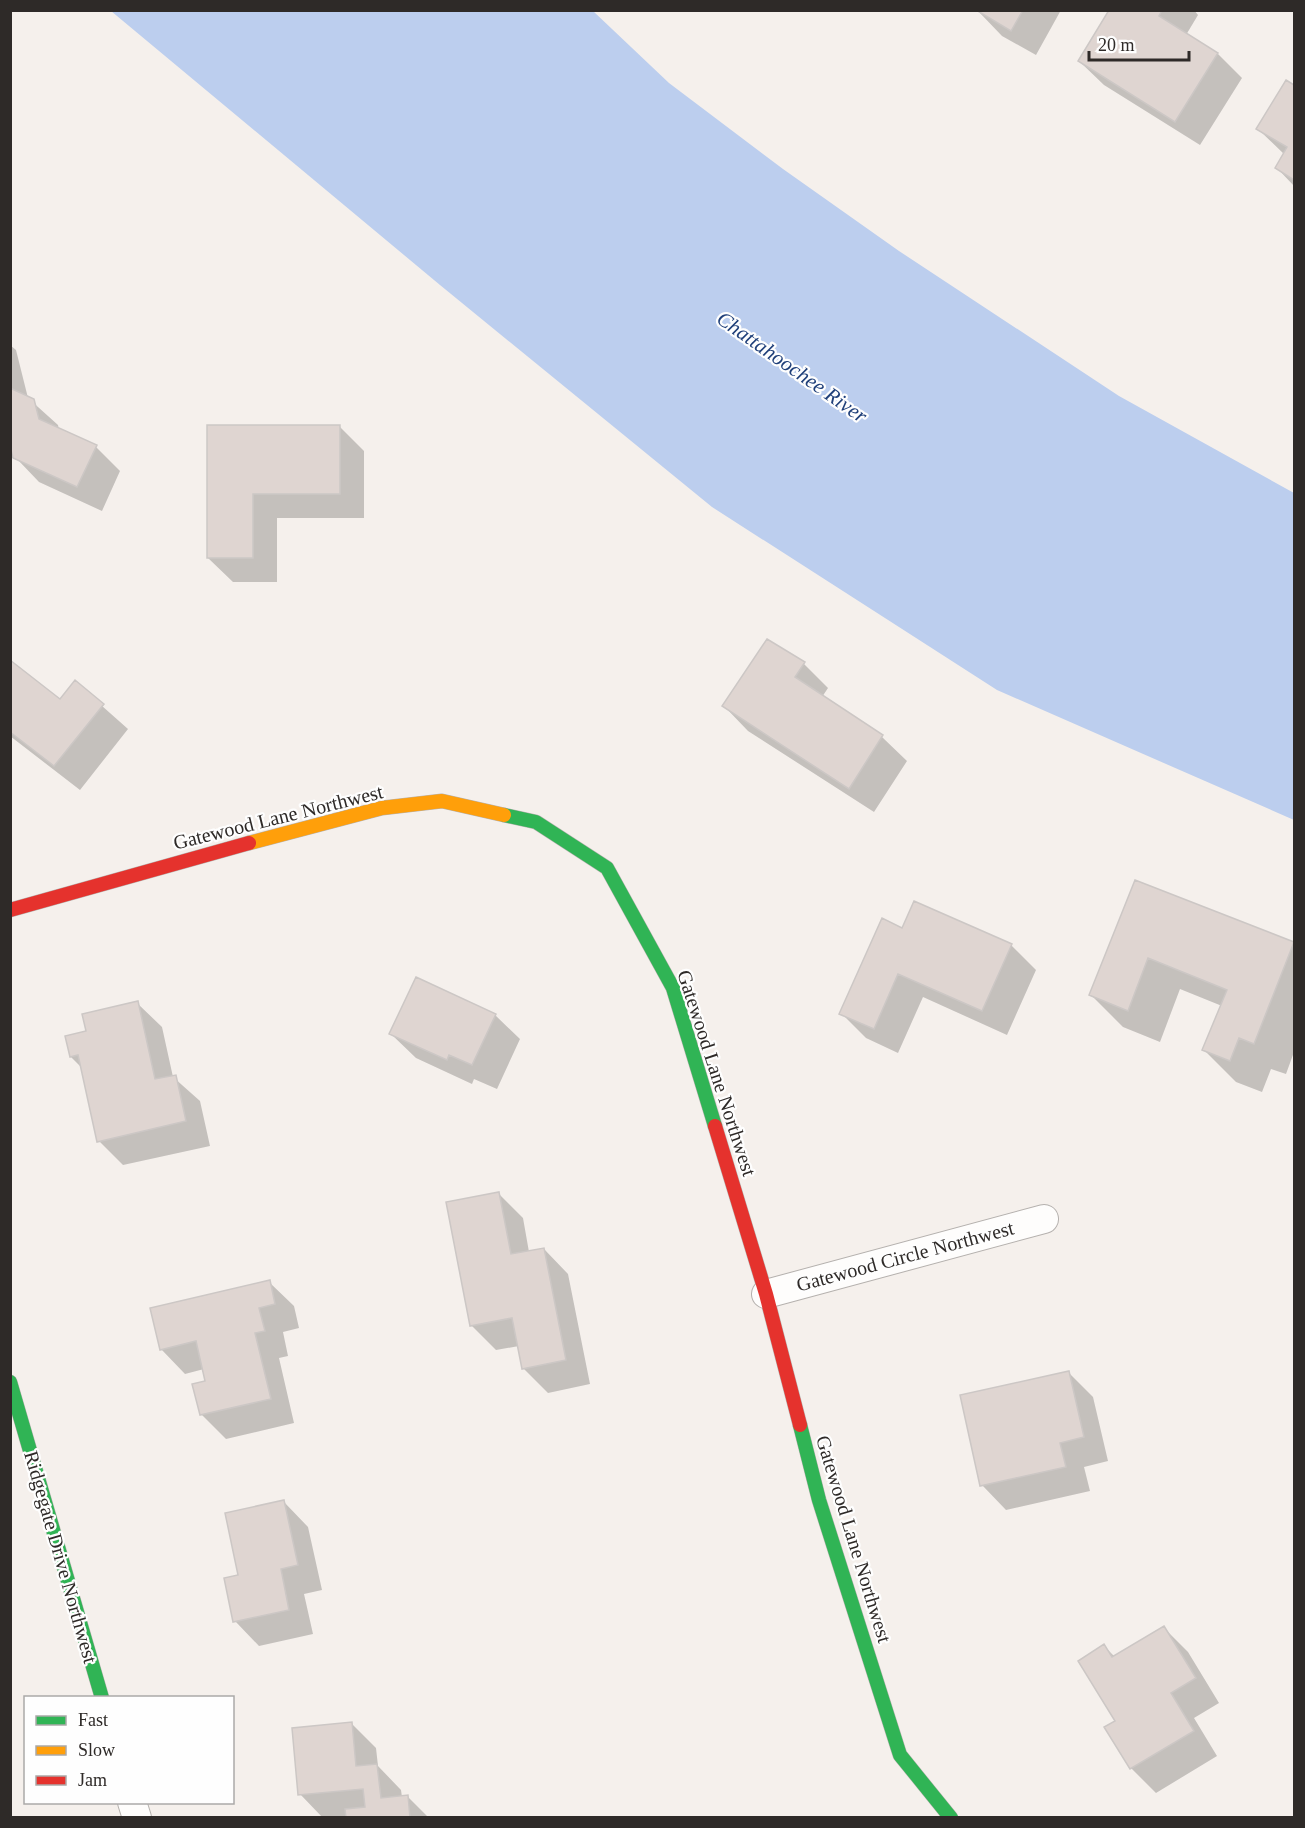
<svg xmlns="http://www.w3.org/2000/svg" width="1305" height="1828" font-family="Georgia,serif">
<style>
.water{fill:#bcceee}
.shadow{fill:#0003}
.building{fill:#dfd5d1;stroke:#ccc7c5;stroke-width:1.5}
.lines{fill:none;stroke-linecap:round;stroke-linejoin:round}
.street-casing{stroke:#b5b1ae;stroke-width:30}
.fast-casing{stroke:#b5b1ae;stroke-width:15}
.slow-casing{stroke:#b5b1ae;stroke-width:15}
.jam-casing{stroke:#b5b1ae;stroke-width:15}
.street{stroke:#fefdfc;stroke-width:28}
.fast{stroke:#30b455;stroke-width:14}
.slow{stroke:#ff9f0a;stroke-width:14}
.jam{stroke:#e5322d;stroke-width:14}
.labels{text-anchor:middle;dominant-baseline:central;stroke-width:4.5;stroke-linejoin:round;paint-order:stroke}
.street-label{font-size:20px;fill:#2e2a28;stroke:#fefefe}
.water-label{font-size:21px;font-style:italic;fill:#20407a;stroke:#fefefe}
</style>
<rect width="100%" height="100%" fill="#f5f0ec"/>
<path class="water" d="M111,11H593L669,83L783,169L899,251L1119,396L1294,493V820L997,690L712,507L440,285Z"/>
<path class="shadow" d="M1061,10L1036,55L1002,36L978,11Z
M1111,10H1194L1198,15L1186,35L1218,54L1242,78L1200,145L1104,85L1079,61Z
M1286,82L1294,87V186L1277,168L1285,155L1258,129Z
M10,345L16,350L28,398L58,425L59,430L96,447L120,471L102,511L39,482L18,460L10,457Z
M209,426L340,427L364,451V518H277V582H233L208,558Z
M10,661L61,701L75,682L128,729L80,790L10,736Z
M804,664L828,688L822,697L882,737L907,761L874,812L748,731L724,706Z
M1136,882L1294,944V1052L1286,1074L1271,1069L1262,1092L1236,1082L1204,1050L1222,1006L1180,989L1160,1042L1123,1027L1091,995Z
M903,930L1011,945L1036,970L1007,1035L923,997L898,1053L866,1038L841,1013Z
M137,1003L162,1027L173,1077L200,1101L210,1146L123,1165L99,1141L82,1068L71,1057L88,1032Z
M495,1015L520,1039L497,1089L474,1079L472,1084L416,1058L391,1034Z
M498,1193L523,1218L529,1252L544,1249L568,1274L590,1384L548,1393L523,1368L519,1346L496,1350L471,1325Z
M269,1282L294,1306L299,1328L283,1332L288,1356L279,1358L294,1423L226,1439L201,1414L207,1382L204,1369L185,1374L161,1349Z
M1069,1373L1093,1397L1108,1461L1084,1467L1090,1491L1006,1510L982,1485Z
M284,1502L308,1527L322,1590L304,1594L313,1634L259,1646L235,1621L240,1576Z
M1164,1628L1188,1652L1219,1703L1194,1718L1217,1756L1156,1793L1131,1768L1117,1721L1104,1646L1115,1657Z
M351,1723L376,1748L378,1766L401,1790L402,1797H408L429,1818H323L300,1794Z"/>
<path class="building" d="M976,10H1023L1011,31Z
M1109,10H1162L1159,16L1218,53L1175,122L1078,61Z
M1286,80L1294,85V180L1275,168L1287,147L1256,129Z
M10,388L34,399L39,419L97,445L77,487L13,458L10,446Z
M207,425H340V494H253V558H207Z
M767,639L805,662L795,677L883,735L849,789L722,706Z
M10,660L60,699L75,680L104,704L54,766L10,732Z
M1135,880L1294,942L1254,1044L1239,1038L1230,1061L1202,1050L1227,990L1148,958L1128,1011L1089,995Z
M914,901L1012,944L982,1011L898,974L874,1029L839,1014L882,918L902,928Z
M416,977L496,1014L472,1065L449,1055L447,1060L389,1034Z
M138,1001L155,1079L176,1075L186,1121L97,1142L78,1055L70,1057L65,1036L86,1031L82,1014Z
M499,1192L511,1254L544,1248L566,1360L522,1369L512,1318L470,1326L446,1202Z
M270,1280L275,1304L259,1308L265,1331L255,1333L271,1399L200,1415L192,1384L205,1381L196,1341L160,1350L150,1308Z
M1069,1371L1084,1437L1060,1443L1066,1467L980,1486L960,1395Z
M284,1500L298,1565L281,1569L289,1610L233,1622L224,1578L238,1575L225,1513Z
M1164,1626L1196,1678L1171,1693L1194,1731L1130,1769L1104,1727L1115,1721L1078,1661L1104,1644L1112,1657Z
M352,1722L356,1766L377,1764L381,1798L408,1795L410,1818H346L345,1809L365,1807L363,1789L298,1795L292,1728Z"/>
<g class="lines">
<g class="street-casing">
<path id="street" d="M766,1294L1044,1219
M132,1802L137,1818"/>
</g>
<g class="fast-casing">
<path id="fast" d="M504,815L536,822L607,868L673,988L715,1126
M10,1382L102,1698
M800,1425L819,1500L900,1755L951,1818"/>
</g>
<g class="slow-casing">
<path id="slow" d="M249,843L382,808L442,801L504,815"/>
</g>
<g class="jam-casing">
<path id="jam" d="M10,910L249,843
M715,1126L766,1294L800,1425"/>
</g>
<use href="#street" class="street"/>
<use href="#fast" class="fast"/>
<use href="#slow" class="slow"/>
<use href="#jam" class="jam"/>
</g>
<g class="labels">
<g class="street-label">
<text transform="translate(278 817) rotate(-14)">Gatewood Lane Northwest</text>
<text transform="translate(717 1073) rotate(72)">Gatewood Lane Northwest</text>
<text transform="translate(905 1256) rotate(-15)">Gatewood Circle Northwest</text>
<text transform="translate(854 1539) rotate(73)">Gatewood Lane Northwest</text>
<text transform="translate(61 1557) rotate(74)">Ridgegate Drive Northwest</text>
</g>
<g class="water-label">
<text transform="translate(792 367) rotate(35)">Chattahoochee River</text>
</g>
</g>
<rect width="1305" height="1828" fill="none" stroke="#2e2a28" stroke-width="24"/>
<rect x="24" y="1696" width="210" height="108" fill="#fefefe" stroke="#aba9a8" stroke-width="1.5"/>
<rect x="36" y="1716" width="30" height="9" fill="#30b455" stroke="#aba9a8" stroke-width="1.5"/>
<text x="78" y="1726" font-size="18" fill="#2e2a28">Fast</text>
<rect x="36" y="1746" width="30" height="9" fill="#ff9f0a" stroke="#aba9a8" stroke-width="1.5"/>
<text x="78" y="1756" font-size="18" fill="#2e2a28">Slow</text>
<rect x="36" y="1776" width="30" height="9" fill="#e5322d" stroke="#aba9a8" stroke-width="1.5"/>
<text x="78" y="1786" font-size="18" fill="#2e2a28">Jam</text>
<path d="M1089 51v9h100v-9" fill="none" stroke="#2e2a28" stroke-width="3"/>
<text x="1098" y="51" font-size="18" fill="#2e2a28" stroke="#fefefe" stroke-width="4.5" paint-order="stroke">20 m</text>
</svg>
